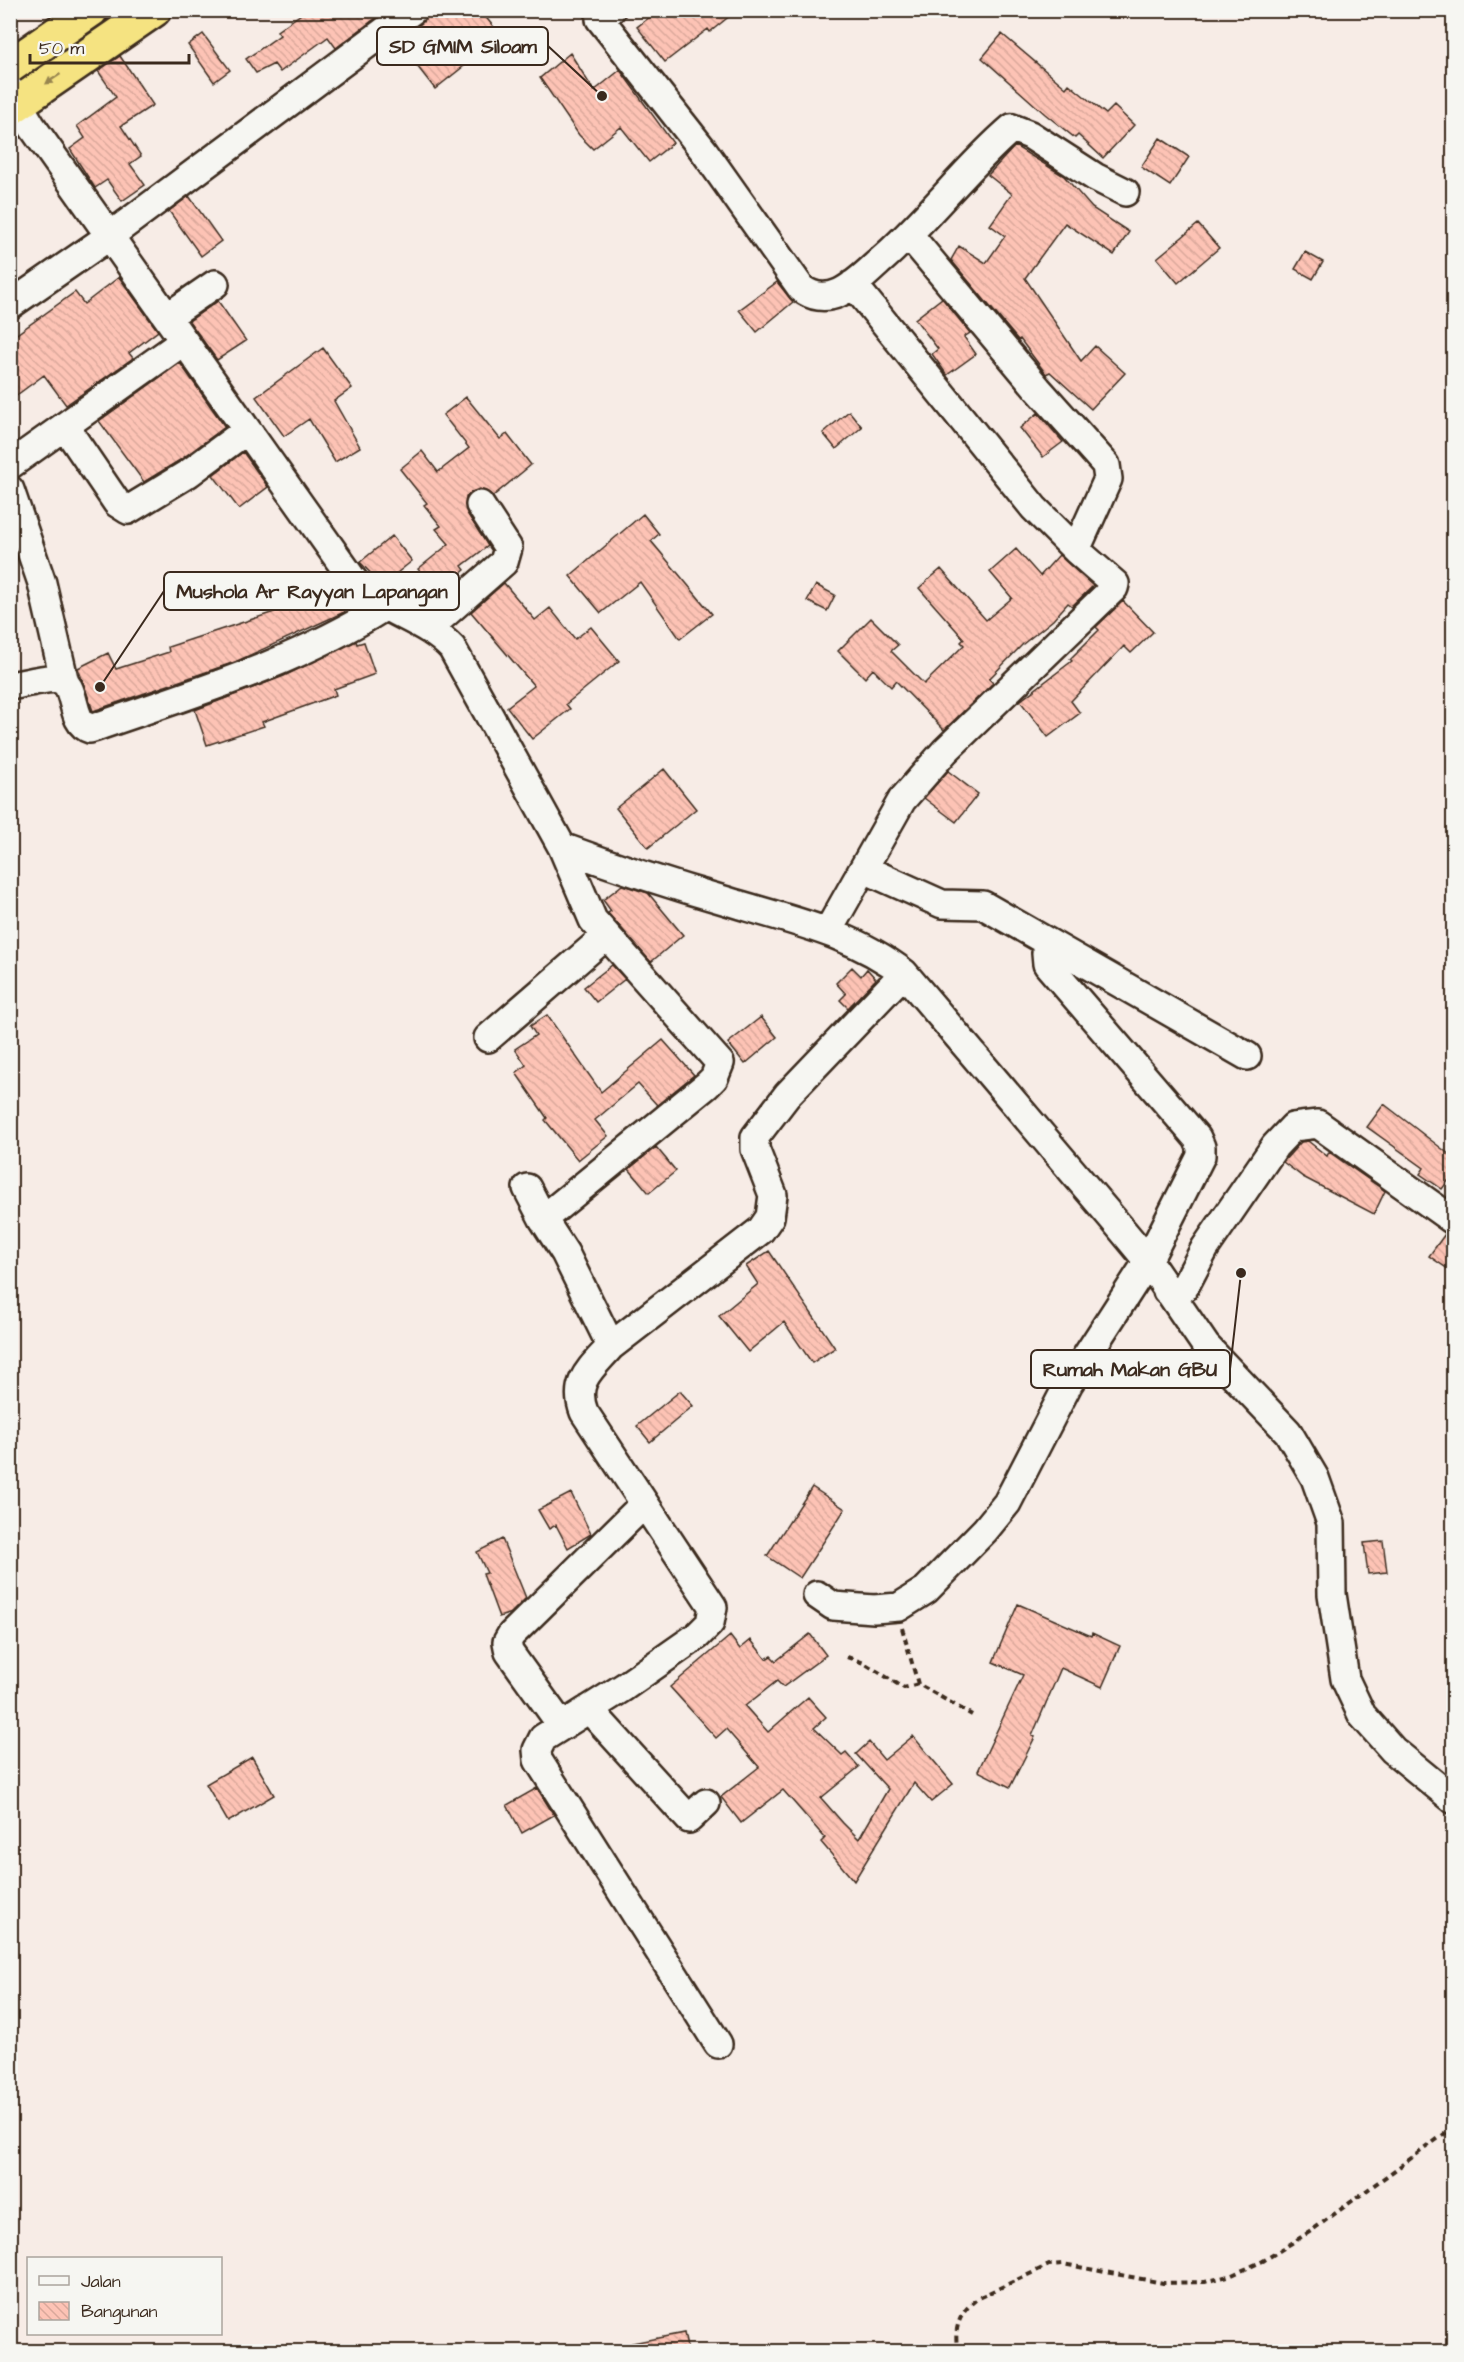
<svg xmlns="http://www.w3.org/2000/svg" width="1464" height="2362" font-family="'Architects Daughter',sans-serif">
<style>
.building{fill:url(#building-back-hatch);stroke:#3b2a1e;stroke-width:1.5}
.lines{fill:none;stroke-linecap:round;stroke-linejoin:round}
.minor-casing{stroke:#3b2a1e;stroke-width:32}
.highway-casing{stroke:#3b2a1e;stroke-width:38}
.path{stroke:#3b2a1e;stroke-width:4;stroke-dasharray:6 4.5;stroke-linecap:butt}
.minor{stroke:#f6f6f2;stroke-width:27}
.highway{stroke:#f5e381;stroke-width:33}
.oneway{fill:#988650}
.leader{fill:none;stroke:#3b2a1e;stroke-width:2}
.callout-dot{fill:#3b2a1e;stroke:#f6f6f2;stroke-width:2}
.callout{fill:#f6f6f2;stroke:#3b2a1e;stroke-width:2}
.callout-label{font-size:20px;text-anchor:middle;font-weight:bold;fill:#3b2a1e}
</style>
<defs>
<pattern id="building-back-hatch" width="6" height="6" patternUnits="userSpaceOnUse" patternTransform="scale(1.5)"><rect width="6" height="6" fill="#fdc3b5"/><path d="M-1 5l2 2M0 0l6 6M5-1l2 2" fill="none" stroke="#daa89b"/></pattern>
</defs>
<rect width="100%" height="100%" fill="#f7ece6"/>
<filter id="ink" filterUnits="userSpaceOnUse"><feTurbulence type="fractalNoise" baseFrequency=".0167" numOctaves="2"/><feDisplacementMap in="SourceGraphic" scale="12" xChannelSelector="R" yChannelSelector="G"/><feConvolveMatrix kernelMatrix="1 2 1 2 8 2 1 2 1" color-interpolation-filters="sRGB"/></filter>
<g filter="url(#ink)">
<path class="building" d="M307,10H379L381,14L336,48L328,37L280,72L274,64L256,73L246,59L280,35L277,31Z
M428,10H480L505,41L477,63L473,59L435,89L414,62L425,53L409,33L423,22Z
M659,10H737L710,32L708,29L665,62L637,27Z
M203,34L230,70L214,82L188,45Z
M1002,34L1066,88L1069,84L1106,114L1114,106L1134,125L1103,158L1078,135L1075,138L1045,114L982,58Z
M570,53L594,91L620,70L673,143L649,162L621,127L593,149L579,135L540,78Z
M120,56L153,105L121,126L141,156L130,164L145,185L122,201L107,180L95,188L70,149L85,138L77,126L116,97L98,71Z
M1160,138L1189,157L1170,186L1141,167Z
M1015,146L1064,176L1092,208L1129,232L1114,255L1065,223L1025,278L1081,361L1095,346L1125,373L1091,409L1050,372L1046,374L1020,339L1018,340L951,260L959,246L986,263L1005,236L990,225L1012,194L988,175Z
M189,196L221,241L201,256L169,211Z
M1198,224L1219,248L1178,283L1157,258Z
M1305,252L1323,262L1313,279L1295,269Z
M119,277L158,331L129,353L133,358L66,405L44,375L10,400V339L75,292L84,304Z
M777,282L793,302L757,332L739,310Z
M942,298L970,333L964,337L976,354L947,375L932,354L938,349L915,319Z
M218,301L246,341L217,360L189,321Z
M323,348L352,388L334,401L360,447L335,462L309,419L284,436L256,397Z
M180,363L225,427L180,460L144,482L99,421Z
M466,397L500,439L507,434L531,465L493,496L480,489L472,492L466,497L467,513L488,546L462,566L465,570L437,593L418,569L449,544L436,529L441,526L424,505L427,503L400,469L422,451L438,472L469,448L443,415Z
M849,411L862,427L836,449L823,433Z
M1038,413L1063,442L1043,457L1020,428Z
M243,452L268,487L239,509L213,475Z
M643,514L659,534L651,541L712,614L680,639L640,582L601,613L570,576Z
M392,536L412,561L382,585L360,562Z
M1016,549L1040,576L1059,555L1093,586L1072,606L1068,603L1053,620L1023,644L989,679L993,683L944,730L896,681L891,687L873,669L865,678L838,651L871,618L898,645L891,651L924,684L964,645L961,642L964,639L919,588L941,569L986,620L1012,598L990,572Z
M504,583L535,620L550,608L575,639L591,627L619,661L566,704L570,709L532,739L507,707L534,686L471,612Z
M334,584L345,612L342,613L235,662L93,711L78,668L108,653L116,669L169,652L168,647L274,612L272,609Z
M816,585L835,595L827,611L807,601Z
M1123,601L1153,632L1131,653L1124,646L1071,701L1080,713L1048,737L1020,701L1072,661L1070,659L1099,630L1096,627Z
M356,641L357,644L364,642L375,674L334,689L336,695L262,722L264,726L207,745L195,710L284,676Z
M664,769L696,809L648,848L616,808Z
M948,771L978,794L956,822L924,798Z
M622,885L648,893L683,935L651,962L608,913L611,911L603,900Z
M612,965L625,979L596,1002L584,987Z
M852,967L861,976L867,969L876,979L848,1008L840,1000L846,994L836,983Z
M547,1015L601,1092L663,1040L694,1075L657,1105L638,1084L595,1120L608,1136L578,1160L545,1120L547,1118L516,1073L526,1065L515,1049L536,1035L530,1026Z
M761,1017L777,1037L745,1064L728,1043Z
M1384,1104L1454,1158V1173L1442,1189L1420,1174L1424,1168L1367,1127Z
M1308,1141L1327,1156L1329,1152L1385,1191L1374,1214L1303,1177L1283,1162L1301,1142Z
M656,1147L676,1171L649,1193L629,1169Z
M1445,1234L1454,1237V1273L1429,1256Z
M769,1251L835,1348L812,1363L784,1322L748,1352L719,1316L758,1284L746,1266Z
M680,1391L693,1406L650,1442L637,1426Z
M812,1487L845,1509L800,1578L767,1556Z
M571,1493L591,1534L568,1548L556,1525L549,1529L538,1510Z
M502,1539L526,1598L511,1613L499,1617L483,1574L487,1573L477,1552Z
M1383,1541L1387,1572L1368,1574L1364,1543Z
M1018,1604L1091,1636L1092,1633L1120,1646L1102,1687L1061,1668L1032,1736L1035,1737L1010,1787L978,1771L1023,1675L993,1662Z
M810,1634L826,1655L783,1687L777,1681L745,1706L768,1732L808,1697L826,1717L814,1728L842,1755L846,1752L859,1767L821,1798L843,1823L859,1839L888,1789L856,1754L869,1742L884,1760L913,1736L953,1784L931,1802L914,1783L854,1881L821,1842L825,1838L783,1790L741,1823L721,1797L759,1767L726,1729L716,1738L670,1687L730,1636L740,1649L751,1640L766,1659L771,1656L776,1661Z
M252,1757L274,1795L228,1822L206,1784Z
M537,1788L554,1815L522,1833L507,1805Z
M684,2333L688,2352H633L632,2343Z"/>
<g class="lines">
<g class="minor-casing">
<path id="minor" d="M611,10L600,19L704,151L801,288C812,297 825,299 839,293C854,286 867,273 879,262C927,221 964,169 1012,128L1030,135L1095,177L1125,192
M10,90L31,125L354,581C381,613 424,618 452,648L562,847C616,867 671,885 727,901C789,920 853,933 904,973L1118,1225L1148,1261L1206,1346L1288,1432L1315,1478L1331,1523L1332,1594L1345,1679L1362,1715L1393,1750L1454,1800
M853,284L1034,508L1076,550
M10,305L111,235L413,10
M167,317L215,284
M66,428L117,503L128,510L189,473L247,430
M10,465L184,341
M10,490L42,583L65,683
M429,628L504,562L508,548L480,505
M10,686C22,684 48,677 58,679C78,683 69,723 90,729C190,694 294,664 384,607
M562,847L593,920L720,1063L714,1078L707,1085L543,1219L565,1253L611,1346L761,1230L770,1217L773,1195L755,1149V1137L788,1094L904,973
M864,869L942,904L983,905L1247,1056
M828,931L902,800L945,751L1114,588L1115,584L1076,550L1108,479L1106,465L1038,389L910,236
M488,1038L606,936
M527,1188L543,1219
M1167,1291L1184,1288L1205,1248L1275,1146L1293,1127L1318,1124L1454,1221
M611,1346C592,1368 572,1381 584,1412L713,1607L710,1623L697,1636L624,1687L543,1738L537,1750L538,1760L718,2044
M817,1595L833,1606L874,1609L899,1607L926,1590L985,1530L1007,1503L1069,1383L1148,1261L1201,1156V1147L1197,1138L1047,964L1046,953L1053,946
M589,1709L689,1819L706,1803
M562,1726L509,1652L507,1642L511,1635L644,1504"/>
</g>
<g class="highway-casing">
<path id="highway" d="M10,66L91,10
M10,109L154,10"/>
</g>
<path class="path" d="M902,1628L918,1684L972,1715
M847,1657L864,1663L904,1688L918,1684
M958,2352C953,2328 959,2313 978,2298L1049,2265L1063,2264L1163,2283L1205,2282L1232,2275L1263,2261L1311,2231L1454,2127"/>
<use href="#minor" class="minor"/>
<use href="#highway" class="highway"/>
</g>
<defs><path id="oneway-solid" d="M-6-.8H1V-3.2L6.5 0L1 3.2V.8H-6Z" transform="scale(1.5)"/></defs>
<use class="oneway" href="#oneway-solid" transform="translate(53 79) rotate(146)"/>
</g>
<path class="leader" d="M602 96L548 46M100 687L164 591M1241 1273L1230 1369"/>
<g class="callout-dot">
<circle cx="602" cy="96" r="6"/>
<circle cx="100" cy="687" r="6"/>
<circle cx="1241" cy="1273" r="6"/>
</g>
<g class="callout">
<rect x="377" y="27" width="171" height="38" rx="6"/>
<rect x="164" y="572" width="295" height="38" rx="6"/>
<rect x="1031" y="1350" width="199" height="38" rx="6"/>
</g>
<g class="callout-label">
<text x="463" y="53">SD GMIM Siloam</text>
<text x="312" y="598">Mushola Ar Rayyan Lapangan</text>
<text x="1130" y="1376">Rumah Makan GBU</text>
</g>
<rect width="1464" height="2362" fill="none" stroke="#f6f6f2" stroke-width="36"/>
<rect x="18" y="18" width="1428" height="2326" fill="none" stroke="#3b2a1e" stroke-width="2" filter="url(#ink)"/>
<rect x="27" y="2257" width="195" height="78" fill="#f6f6f2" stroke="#aba49d" stroke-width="1.5"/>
<rect x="39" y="2276" width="30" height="9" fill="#f6f6f2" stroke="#aba49d" stroke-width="1.5"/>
<text x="81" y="2287" font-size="18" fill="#3b2a1e">Jalan</text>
<rect x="39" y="2302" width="30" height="18" fill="url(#building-back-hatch)" stroke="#aba49d" stroke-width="1.5"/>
<text x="81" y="2317" font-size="18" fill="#3b2a1e">Bangunan</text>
<path d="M30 54v9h159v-9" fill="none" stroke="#3b2a1e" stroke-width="3"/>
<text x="39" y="54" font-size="18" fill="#3b2a1e" stroke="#f6f6f2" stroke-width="4.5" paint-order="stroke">50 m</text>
</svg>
